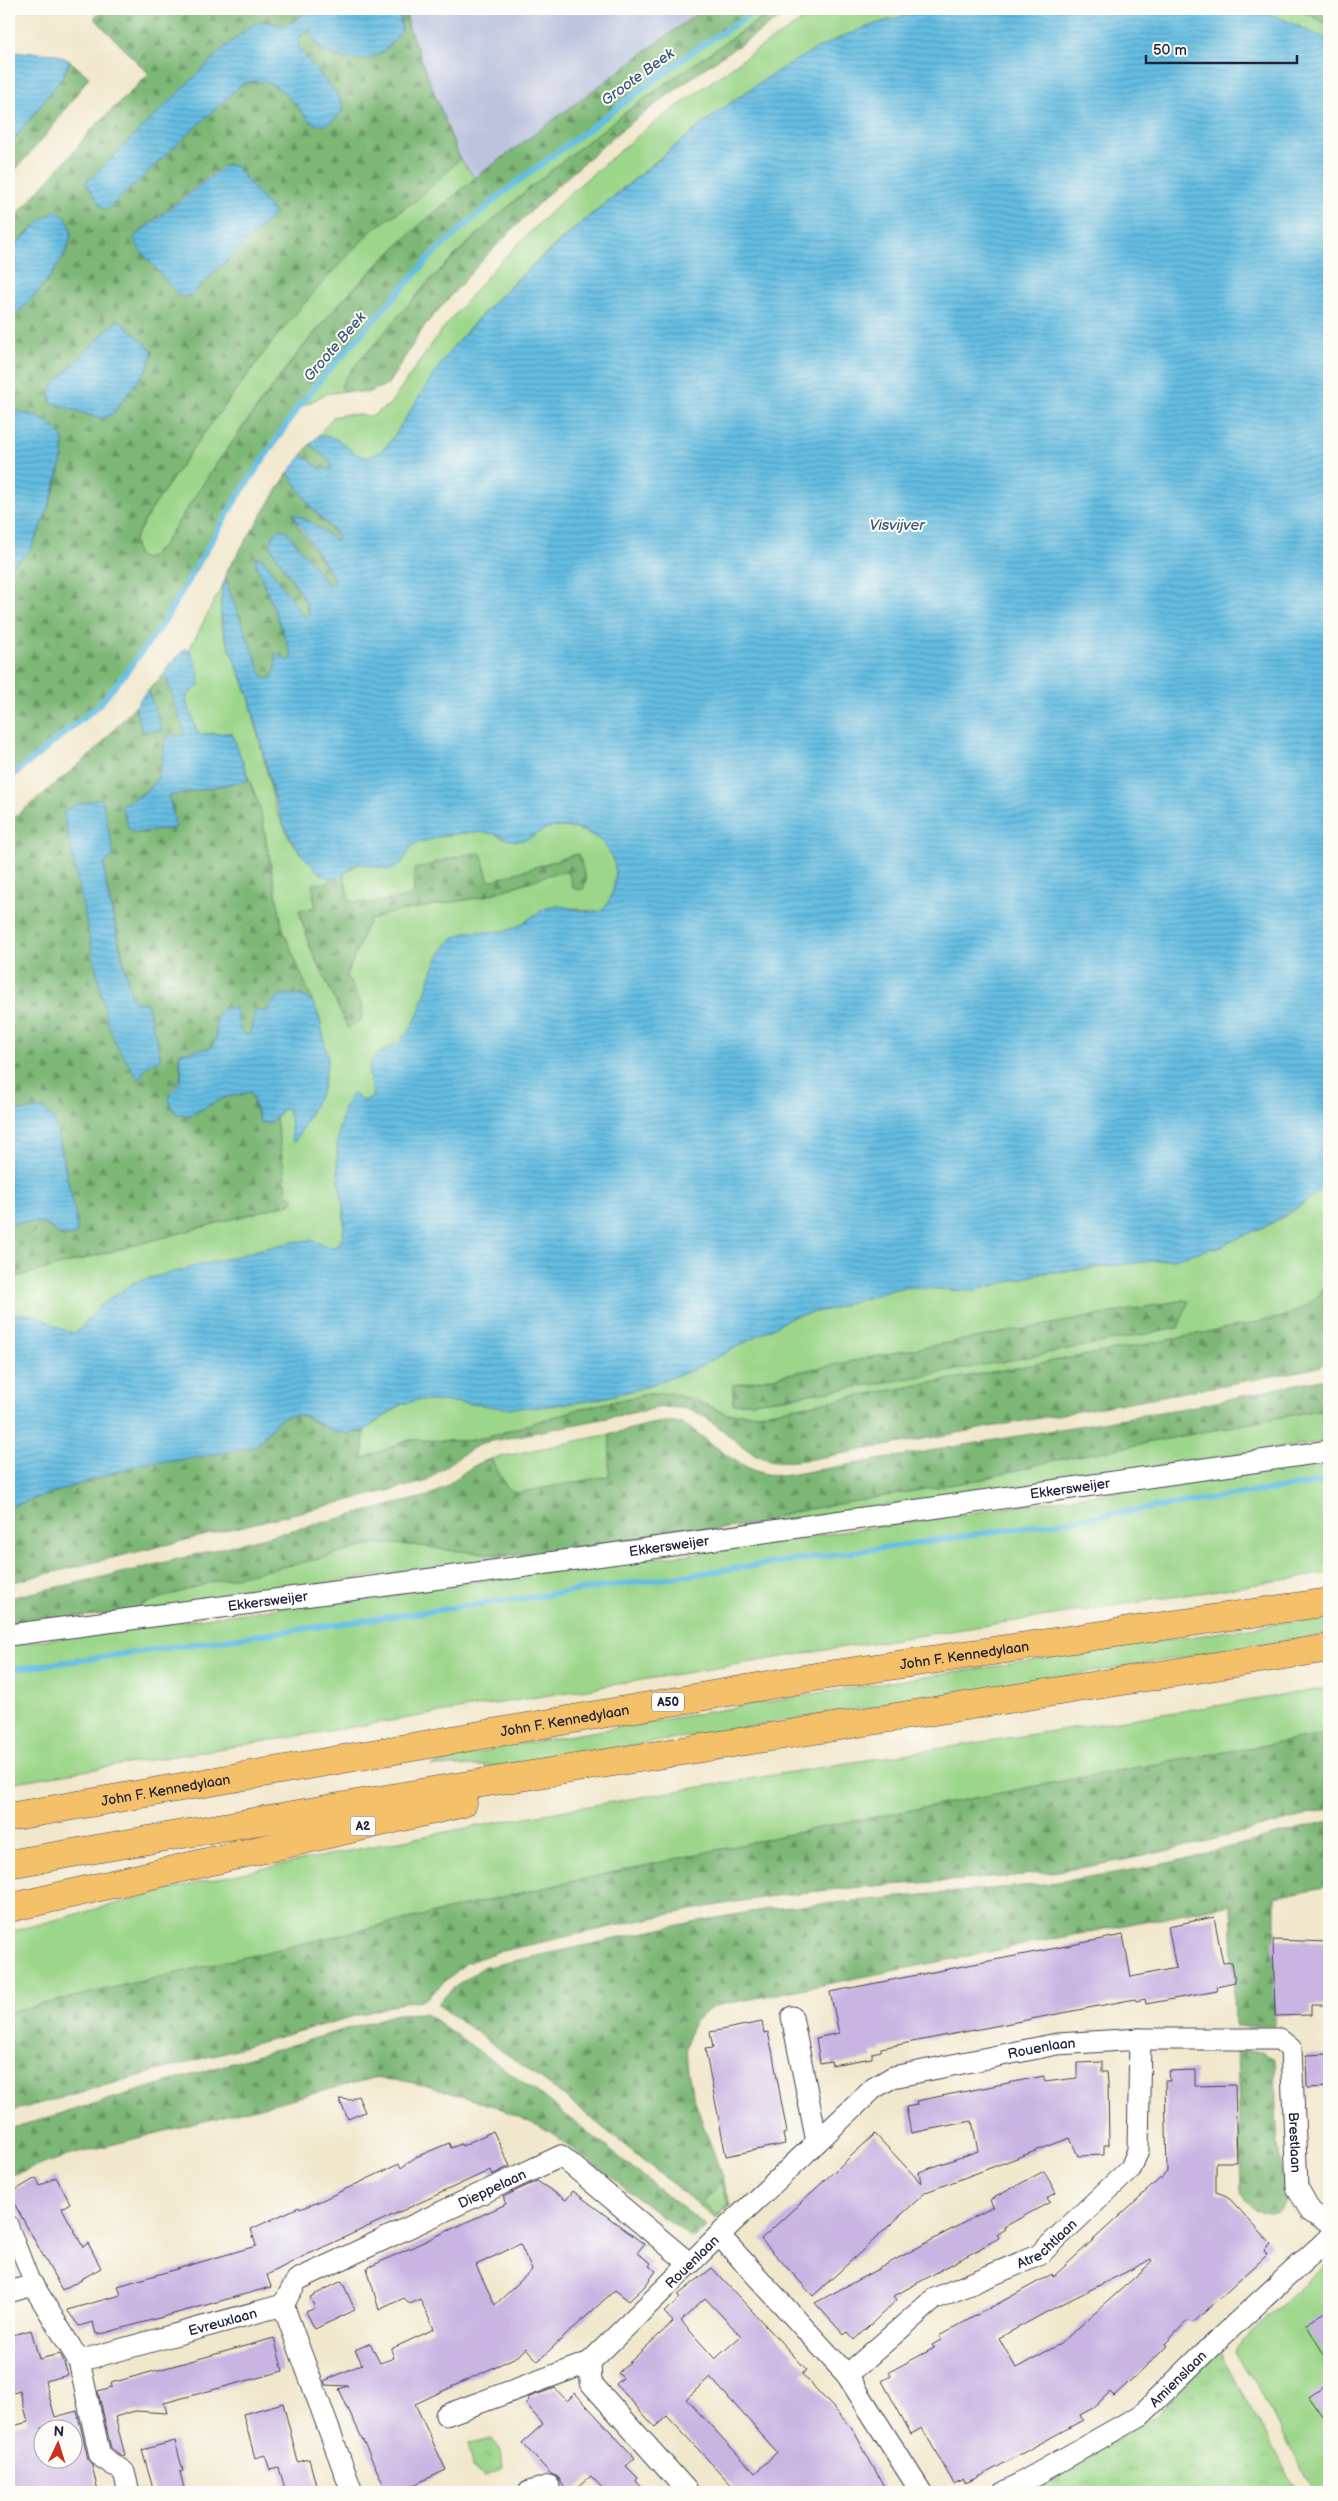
<svg xmlns="http://www.w3.org/2000/svg" width="1338" height="2501" font-family="'Balsamiq Sans',sans-serif">
<style>
.industrial{fill:#bbc3de}
.green{fill:#9cd68a;stroke:#5f7c62;fill-rule:evenodd}
.forest{fill:url(#forest-firs);stroke:#506c58;fill-rule:evenodd}
.park{fill:url(#park-tufts);stroke:#5f7c62}
.water{fill:url(#water-rules);stroke:#43708e}
.lines{fill:none;stroke-linecap:round;stroke-linejoin:round}
.stream{stroke:#64bde2;stroke-width:6}
.building{fill:#c9b4e2;fill-rule:evenodd}
.pedestrian-casing{stroke:#414051;stroke-width:18}
.minor-casing{stroke:#414051;stroke-width:23}
.motorway-casing{stroke:#414051;stroke-width:29}
.pedestrian{stroke:#fff;stroke-width:16}
.minor{stroke:#fff;stroke-width:21}
.motorway{stroke:#f4c16b;stroke-width:28}
.labels{text-anchor:middle;dominant-baseline:central;stroke-width:4;stroke-linejoin:round;paint-order:stroke}
.shield{fill:#fdfcf7;stroke:#646373;stroke-width:1}
.shield-label{font-size:12px;font-weight:bold;fill:#22223b}
.street-label{font-size:14px;fill:#22223b;stroke:#fdfcf7}
.water-label{font-size:15px;font-style:italic;fill:#395875;stroke:#fdfcf7}
</style>
<defs>
<pattern id="forest-firs" width="22" height="20" patternUnits="userSpaceOnUse" patternTransform="scale(1.25)"><rect width="22" height="20" fill="#7db776"/><path d="M5 1l3.5 6h-7zM16 11l3.5 6h-7z" fill="#669462"/></pattern>
<pattern id="park-tufts" width="24" height="20" patternUnits="userSpaceOnUse" patternTransform="scale(1.25)"><rect width="24" height="20" fill="#9cd68a"/><path d="M3 7l-1-3M5 7V3M7 7l1-3M15 17l-1-3M17 17v-4M19 17l1-3" fill="none" stroke="#86b778"/></pattern>
<pattern id="water-rules" width="6" height="5" patternUnits="userSpaceOnUse" patternTransform="scale(1.25)"><rect width="6" height="5" fill="#64bde2"/><path d="M0 2.5h6" fill="none" stroke="#5299b8"/></pattern>
</defs>
<rect width="100%" height="100%" fill="#fdfcf7"/>
<filter id="ink" filterUnits="userSpaceOnUse"><feTurbulence type="fractalNoise" baseFrequency=".02" numOctaves="2"/><feDisplacementMap in="SourceGraphic" scale="10" xChannelSelector="R" yChannelSelector="G"/><feConvolveMatrix kernelMatrix="1 2 1 2 8 2 1 2 1" color-interpolation-filters="sRGB"/></filter>
<filter id="wash" filterUnits="userSpaceOnUse"><feTurbulence type="fractalNoise" baseFrequency=".0096" numOctaves="4" result="noise"/><feDisplacementMap in="SourceGraphic" scale="20" xChannelSelector="R" yChannelSelector="G"/><feGaussianBlur stdDeviation="1.12" result="paint"/><feColorMatrix in="noise" values="0 0 0 0 0 0 0 0 0 0 0 0 0 0 0 0 0 1.4 0 .05"/><feComposite in="paint" operator="in"/></filter>
<g filter="url(#wash)">
<rect width="100%" height="100%" fill="#f1e7cc"/>
<path class="industrial" d="M406,9H703L475,178L460,159L409,28Z"/>
<path class="green" d="M758,9H777L750,25L627,111L528,189L463,247L428,282L342,384L341,387L345,391L326,394L297,409L326,373L432,255L460,229L569,141L696,49Z
M825,9H945C817,23 716,112 621,190C564,237 506,284 458,341C441,361 392,453 371,457C349,461 339,432 317,437L333,417L347,414L372,416L390,404L441,331L497,265L570,193L646,129L750,54L817,11Z
M1242,9H1302L1304,12L1329,25V40L1278,17Z
M460,159L475,178C430,216 384,255 344,299C275,374 219,461 163,545L149,558L143,559L137,554L134,540L148,515L193,448L279,333L322,283L373,229L418,199Z
M225,580L222,587L221,627L249,697L276,810L291,841L321,874L330,878L329,882L313,895L316,907L299,910L309,945L348,1027L362,1005L346,976L369,921L389,913L483,897L555,873L569,871L573,887L582,862L578,854L572,855L493,881H488L484,863L473,853L433,863L413,877L414,894L409,897L371,903L349,901L344,875C362,858 366,863 388,870L402,863L411,846C433,837 466,829 490,833C500,835 509,841 519,840C529,839 537,829 547,828C580,823 620,840 615,879C613,890 611,906 599,912L557,906L547,908L513,929L491,933L466,932L409,1032C396,1044 369,1054 369,1075C370,1083 374,1090 373,1098L363,1101L339,1127C338,1141 336,1156 338,1170C339,1190 351,1229 338,1246L329,1247L311,1240L261,1249L112,1296L75,1333C44,1327 46,1310 9,1315V1279L292,1203L294,1198L288,1196L276,1119L281,1110L287,1108L290,1117L292,1140L295,1142L322,1090L328,1059L320,1020L283,930L260,808L232,733L198,735L186,701L188,694L192,692L193,658L189,650Z
M1329,1180V1281L1323,1292L1306,1307L1293,1314L1278,1318L1148,1344L758,1414H728L691,1398L648,1394L579,1409L488,1437L466,1441L409,1440L362,1459L364,1431L402,1404L417,1400L539,1407L594,1400L638,1389L693,1370L795,1316L831,1309L891,1290L906,1287L971,1291L1044,1273L1098,1268L1221,1246L1268,1225L1290,1213L1310,1199ZM1184,1300L1178,1328L786,1398L733,1404V1385L903,1351Z
M1329,1408V1441L763,1523L775,1517L798,1511L983,1479L1052,1461Z
M610,1434L609,1476L517,1493L507,1488L491,1459Z
M1329,1460V1573L838,1648L9,1783V1645L616,1562L692,1554Z
M393,1543L509,1556L132,1612C173,1584 250,1574 300,1563C331,1557 360,1545 393,1543Z
M1329,1616V1634L504,1766H431L497,1748L844,1689Z
M1329,1688V1734L1110,1772L818,1828L524,1892L9,2012V1932C85,1913 161,1890 238,1874C599,1796 965,1746 1329,1688Z
M1329,2261V2489L1323,2492H1313L1260,2390L1233,2350Z"/>
<path class="forest" d="M105,9H304L301,16L285,26L272,23L226,46L220,53L230,93C272,59 286,103 316,125L341,113L344,107C337,88 292,56 299,38L311,28L402,30L398,9H406L409,28L460,159L418,199L373,229L322,283L279,333L193,448L148,515L134,540L137,554L143,559L149,558L163,545L216,464L299,352L344,298L414,230L475,178L703,9H758L696,49L569,141L501,194L432,255L326,373L290,418L237,498L162,625L127,671L98,706L46,752L9,781V565C17,563 27,554 32,546C43,527 67,461 63,441C59,422 25,411 9,411V323C28,301 72,262 71,231H29L9,251V223L71,155L89,132L149,74L94,18ZM222,166L236,167L275,214L191,295L186,297L141,230ZM118,319L153,351L147,369L113,413L94,417L51,402L50,400L53,385Z
M777,9H794L706,67L621,130L549,193L485,257L425,325L388,384L367,393L345,391L341,387C345,374 368,352 378,340C461,239 563,156 671,80C706,56 741,31 777,9Z
M1302,9H1329V25L1304,12Z
M70,61L89,77L50,130L9,177V146L63,76Z
M310,444L330,461L332,469L319,468L302,455Z
M288,473L312,508L339,538L334,539L321,531L296,523L333,577V582L328,585L315,570L271,547L306,603L309,614L307,617L301,614L263,559L256,564L291,652L292,659L289,661L275,654L276,667L271,679L263,678L225,580L228,569Z
M165,673L186,735L163,755C162,782 145,795 121,805L135,833L156,830L174,813L169,796L249,780L260,808L283,930L313,1002L301,995L278,997L267,1011H256L250,1034L246,1035L240,1030L235,1008L215,1016L216,1041L210,1048L179,1055L181,1077L170,1092L190,1115L226,1097L251,1092L258,1119L267,1123L276,1119L288,1196L294,1198L292,1203L9,1279V1224C33,1221 43,1220 62,1237L77,1226L59,1137L25,1110L9,1112V822L94,752L135,706V711L162,731L148,690ZM101,798L105,861L104,873L132,1000L136,1002L152,1062L149,1064L65,810Z
M473,853H481L489,881L578,854L586,879L584,888L580,890L573,888L568,872L555,873L482,897L389,913L369,921L346,976L362,1005V1019L348,1028L309,945L299,910L316,907L312,884L329,882L330,878L344,875L349,901L371,903L409,897L414,893V869Z
M1329,1281V1358L1321,1366L1306,1370L846,1453C825,1456 787,1466 766,1459C739,1450 721,1424 696,1412C686,1407 673,1408 662,1407L482,1443L466,1452L424,1482L9,1583V1507L141,1464L255,1447C265,1440 269,1428 277,1420C297,1403 315,1426 334,1431C344,1433 355,1434 364,1431L363,1459L409,1440L466,1441L488,1437L579,1409L648,1394L672,1393L728,1414H758L1148,1344L1278,1318C1300,1312 1318,1301 1329,1281Z
M1184,1300L1189,1301L1178,1328C1031,1356 882,1387 733,1404V1385L903,1351Z
M1329,1377V1408L1052,1461L983,1479L798,1511L775,1517L763,1523L524,1556L446,1550L415,1545L372,1544L301,1563L212,1582L143,1604L131,1612L9,1623V1598L134,1570L428,1496C452,1486 466,1465 491,1459L507,1488L517,1493L609,1476L610,1434C627,1431 657,1420 674,1422C685,1423 693,1430 701,1436C727,1455 749,1475 782,1476L1202,1405Z
M1329,1734V1809C1235,1834 1141,1861 1043,1873C952,1883 859,1884 768,1897C677,1910 586,1933 497,1952L466,1963L424,2000L405,2002L9,2112V2012L524,1892L818,1828L1110,1772Z
M1329,1821V1886L1275,1897V2026H1235L1231,1904L715,2006C703,2013 693,2020 689,2034C679,2067 702,2122 714,2153C720,2170 725,2188 731,2205L716,2219L555,2089L437,2004L451,1990L482,1968L693,1922L768,1909L1045,1884L1132,1870L1173,1862Z
M425,2013L537,2092L707,2227L695,2237H690L549,2131L497,2107L438,2089L405,2081L374,2078L67,2156L9,2176V2129L397,2014Z
M1237,2051L1261,2052L1275,2059C1277,2094 1273,2163 1290,2192C1287,2197 1285,2206 1279,2210C1266,2219 1248,2205 1241,2194Z"/>
<path class="park" d="M722,2183L729,2206L717,2215L703,2201Z
M1219,2351L1298,2492H1026L1154,2417Z
M492,2438L501,2451L503,2468L485,2477L472,2468L469,2443Z"/>
<path class="water" d="M304,9H398L402,30C396,37 391,45 384,51C364,66 339,58 320,49L310,29L299,38L298,48L335,92L344,107L341,113L328,125H316L310,121C291,100 276,74 243,83L108,209L102,208L86,183L226,46L255,23L267,22L285,26L301,16Z
M945,9H1242L1278,17L1329,40V1180L1310,1199L1268,1225L1221,1246L1173,1259L1044,1273L971,1291L906,1287L891,1290L831,1309L795,1316L693,1370L638,1389L594,1400L539,1407L505,1408L455,1402L417,1400L402,1404L363,1431L348,1433L332,1430L303,1415H289L278,1420L255,1447L184,1460L141,1464L9,1507V1315C46,1309 44,1327 75,1333L82,1328L100,1306L134,1282L291,1242L311,1240L329,1247L338,1246C351,1230 340,1190 338,1171C336,1153 337,1134 342,1117C344,1108 346,1100 353,1093L363,1101L372,1098C374,1087 367,1076 370,1065C374,1053 390,1049 399,1042C406,1036 411,1029 415,1021C428,995 430,954 456,937C471,927 494,935 512,929C528,923 540,906 558,906C570,906 598,919 605,907C629,873 610,831 568,827C543,824 540,836 522,840C510,843 499,834 489,833C464,830 433,837 411,846L402,863L392,870L359,863C349,867 343,881 330,878C322,876 317,871 312,865C280,835 274,796 264,756C260,737 255,719 250,700C239,660 209,624 225,580L263,677L271,679L276,667L275,653L289,661L292,659L291,652L256,564V558L260,557L263,559L304,617H307L309,614L306,602L271,547L273,535L279,530H286L328,585L333,582V577L292,513L309,521L334,539L338,540V535L312,508L288,473L302,455L319,468L332,469L330,461L310,444L318,436C323,436 330,436 334,438C348,444 358,464 376,454C388,448 397,432 404,420C422,394 438,364 459,340C510,282 569,233 628,185C721,108 820,22 945,9Z
M24,52L56,54L70,61L63,76L9,146V53Z
M227,164L236,167L275,214L191,295L180,297L139,249L134,237Z
M55,211C61,213 64,216 67,220C86,248 26,303 9,323V251L44,218Z
M118,319L153,351L147,369L113,413L104,418L94,417L51,402L50,395L53,385Z
M9,411C26,411 53,420 62,437C70,453 41,530 32,546C28,554 17,563 9,565Z
M185,649L189,650C195,660 200,673 200,685L188,694L186,701L198,734L232,733L249,780L169,796L176,828L135,833L129,829L121,805C163,788 159,776 166,736L185,735L165,673L169,665Z
M148,690L161,727L162,731H143C135,709 131,708 148,690Z
M102,798L114,855L104,864L107,892L132,999L136,1002L147,1003L160,1055V1061L149,1064L139,1080L117,1046L108,1024L63,812L73,806Z
M286,994L300,995L313,1002L320,1020L328,1059L322,1090L295,1142L292,1140L290,1117L287,1108L281,1110C276,1119 271,1124 260,1123L251,1092L226,1097L190,1115L177,1114C160,1095 176,1092 181,1078C183,1069 178,1061 180,1053L210,1048L216,1041C217,1026 211,1004 235,1008L240,1030L246,1035L250,1034L255,1011H267L277,997Z
M44,1109L55,1122L75,1213L77,1226L76,1234C57,1242 57,1226 41,1223C30,1221 19,1223 9,1224V1112Z"/>
<g class="lines">
<path class="stream" d="M9,778L98,706L127,671L162,625L237,498L297,409L326,373L432,255L501,194L696,49L760,9
M9,1670L953,1538L1329,1481"/>
</g>
<g id="blocks">
<path class="building" d="M1214,1917L1223,1963L1232,1962L1235,1982L1216,1986L1217,1991L1146,2004L1145,1999L1136,2001L1135,1999L881,2048V2051L872,2053V2058L832,2065L831,2061L820,2063L816,2038L839,2033L830,1992L1123,1935L1131,1977L1176,1968L1168,1926Z
M1273,1940L1329,1942V2005H1311V2015L1275,2016Z
M762,2022L764,2033L768,2032L772,2050L787,2133L783,2134L785,2144L726,2156L705,2049L713,2048L710,2032Z
M1329,2054V2087L1307,2088L1306,2055Z
M1102,2062V2072H1107L1108,2083L1109,2145H1104V2155L1078,2156L1070,2138L926,2192L813,2296L761,2239L875,2134L921,2183L919,2172L978,2151L972,2121L911,2133L906,2107L917,2105L916,2101L1044,2076L1045,2082L1077,2078V2063Z
M1195,2070V2086L1235,2085L1237,2162H1216V2192L1227,2196L1271,2244L1264,2251L1267,2255L1194,2322L1187,2321L1165,2344L1167,2346L1158,2355L1114,2396L1110,2392L1093,2408L1080,2415L1083,2420L977,2478L965,2483L963,2479L954,2484L922,2428L911,2434L882,2381L891,2376L889,2372L934,2348L932,2345L941,2340L939,2336L1052,2274L1053,2277L1167,2172L1165,2081H1170L1169,2071ZM1152,2259L1153,2261L1060,2344L1016,2368L999,2338L1054,2308Z
M358,2096L365,2112L348,2119L339,2099L351,2100Z
M493,2131L510,2166L492,2175L490,2170L484,2173L302,2257L267,2275L271,2287L105,2333L96,2334L93,2322L79,2326L67,2310L121,2295L118,2286L256,2246L251,2229L299,2207L300,2209L316,2203L399,2164L401,2168L416,2157L449,2143L451,2148L461,2144L462,2146Z
M1044,2171L1056,2193L1047,2198L1050,2202L1004,2227L1005,2229L997,2234L999,2238L894,2296L897,2300L854,2340L847,2332L844,2335L815,2303L993,2207L990,2200Z
M56,2177L70,2203L62,2208L83,2247L88,2243L101,2268L62,2290L9,2194L36,2178L40,2186Z
M537,2181L566,2200L573,2191L644,2244L637,2253L651,2263L649,2266L656,2271L645,2286L629,2301L615,2290L538,2361L526,2348L518,2356L415,2404L446,2470L407,2488L408,2492H387L339,2389L348,2386L326,2385L324,2381L362,2364L355,2350L370,2343L380,2363L394,2358L391,2349L434,2329L420,2299L410,2304L404,2298L379,2310L367,2268L506,2204L503,2197ZM520,2244L532,2270L495,2305L476,2265Z
M712,2268L807,2370L802,2374L852,2428L887,2492H738L667,2416L655,2427L616,2384L623,2378L618,2373L673,2322L664,2312L680,2298L678,2295ZM705,2298L741,2336L715,2359L681,2321ZM710,2377L777,2452L755,2473L686,2399Z
M342,2281L355,2310L315,2329L306,2312L315,2308L310,2297Z
M1329,2310V2363L1306,2324Z
M31,2330L39,2359L60,2354L63,2359L68,2375L45,2381L55,2417L77,2411L88,2459L92,2465L98,2492H9V2427L28,2422L20,2391L9,2394V2336ZM42,2428H72V2458H42Z
M274,2338L283,2371L164,2403L167,2413L135,2411L115,2417L125,2455L122,2456L111,2448L98,2391L112,2387L111,2383Z
M1329,2383V2425L1309,2397Z
M555,2388L567,2401L575,2393L635,2458L626,2466L638,2478L636,2481L646,2492H606L591,2476L572,2492H567L558,2477L551,2474L522,2443L543,2424L525,2404L529,2400L527,2398Z
M283,2403L298,2462L309,2459L318,2492H286L279,2468L270,2470L265,2455L255,2458L243,2414Z
M175,2441L183,2471L180,2472L185,2492H154L142,2450Z"/>
</g>
</g>
<g filter="url(#ink)">
<use href="#blocks" fill-opacity="0" stroke="#414051" stroke-width="1"/>
<g class="lines">
<g class="pedestrian-casing">
<path id="pedestrian" d="M9,2223L33,2285"/>
</g>
<g class="minor-casing">
<g id="minor">
<path id="s1" d="M9,1635L493,1571L1329,1451"/>
<path d="M792,2017L817,2142"/>
<path d="M719,2235L847,2375L921,2492"/>
<path d="M9,2292L33,2285L79,2361L100,2456L124,2472L129,2492"/>
<path id="s2" d="M283,2305L297,2280L561,2156L690,2264"/>
<path id="s3" d="M79,2361L283,2305L352,2492"/>
<path id="s4" d="M847,2375L934,2299L1039,2255L1131,2168L1138,2150L1140,2039"/>
<path d="M446,2415L590,2362"/>
<path d="M529,2492L549,2486"/>
<path id="s5" d="M688,2492L591,2383L590,2362L719,2235L874,2088L893,2077L1057,2044L1140,2039H1279L1291,2049L1297,2187L1311,2212L1329,2223"/>
<path id="s6" d="M1005,2492L1141,2415L1210,2347L1329,2238"/>
</g>
</g>
<g class="motorway-casing">
<g id="motorway">
<path id="s7" d="M9,1817L821,1676L1329,1602"/>
<path d="M9,1864L444,1789L1329,1648"/>
<path d="M9,1908L463,1803"/>
</g>
</g>
<use href="#pedestrian" class="pedestrian"/>
<use href="#minor" class="minor"/>
<use href="#motorway" class="motorway"/>
</g>
</g>
<g class="labels">
<g class="shield">
<rect x="652" y="1692.5" width="32" height="19" rx="4"/>
<rect x="350.5" y="1816.5" width="25" height="19" rx="4"/>
</g>
<g class="shield-label">
<text x="668" y="1702">A50</text>
<text x="363" y="1826">A2</text>
</g>
<g class="street-label">
<text stroke="none"><textPath href="#s1" startOffset="1071">Ekkersweijer</textPath></text>
<text stroke="none"><textPath href="#s1" startOffset="666">Ekkersweijer</textPath></text>
<text stroke="none"><textPath href="#s1" startOffset="261">Ekkersweijer</textPath></text>
<text stroke="none"><textPath href="#s7" startOffset="969">John F. Kennedylaan</textPath></text>
<text stroke="none"><textPath href="#s7" startOffset="564">John F. Kennedylaan</textPath></text>
<text stroke="none"><textPath href="#s7" startOffset="159">John F. Kennedylaan</textPath></text>
<text stroke="none"><textPath href="#s5" startOffset="735">Rouenlaan</textPath></text>
<text stroke="none"><textPath href="#s5" startOffset="1082">Brestlaan</textPath></text>
<text stroke="none"><textPath href="#s2" startOffset="244">Dieppelaan</textPath></text>
<text stroke="none"><textPath href="#s4" startOffset="242">Atrechtlaan</textPath></text>
<text stroke="none"><textPath href="#s5" startOffset="310">Rouenlaan</textPath></text>
<text stroke="none"><textPath href="#s3" startOffset="149">Evreuxlaan</textPath></text>
<text stroke="none"><textPath href="#s6" startOffset="208">Amienslaan</textPath></text>
</g>
<g class="water-label">
<text transform="translate(638 77) rotate(-36)">Groote Beek</text>
<text transform="translate(335 347) rotate(-49)">Groote Beek</text>
<text x="897" y="525">Visvijver</text>
</g>
</g>
<rect width="1338" height="2501" fill="none" stroke="#fdfcf7" stroke-width="30"/>
<g transform="translate(58 2444) rotate(4)"><circle r="24" fill="#fdfcf7" stroke="#a5a5ac"/>
<path d="M0-4L9 19L0 12L-9 19Z" fill="#c8321e"/>
<text y="-8" font-size="14" font-weight="bold" text-anchor="middle" fill="#22223b">N</text>
</g>
<path d="M1146 55v8h151v-8" fill="none" stroke="#22223b" stroke-width="2.5"/>
<text x="1153" y="55" font-size="15" fill="#22223b" stroke="#fdfcf7" stroke-width="4" paint-order="stroke">50 m</text>
</svg>
